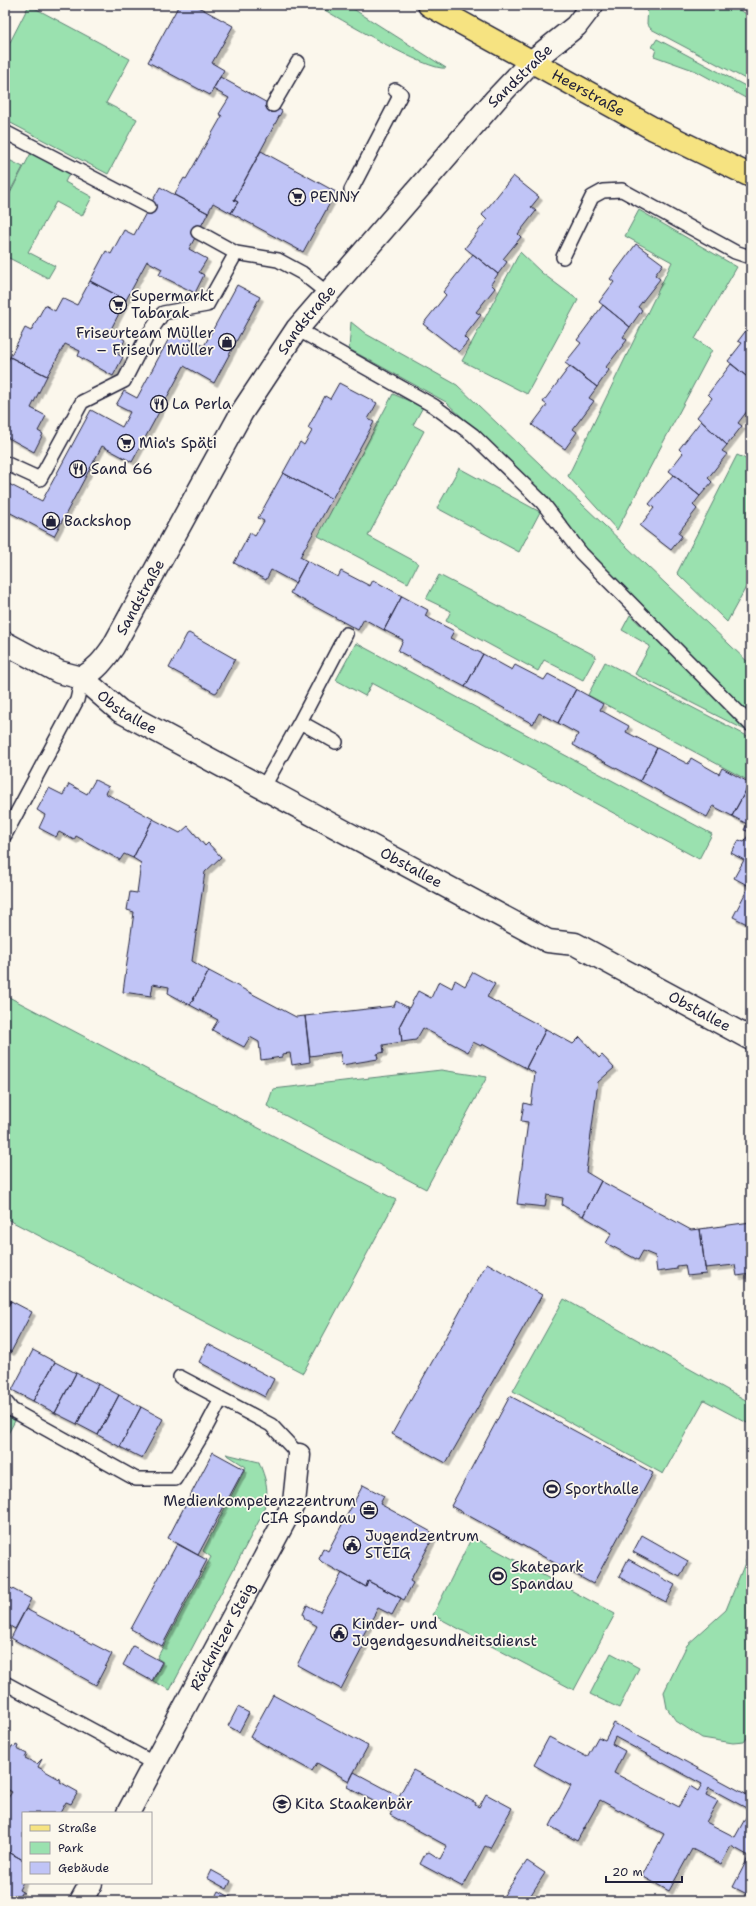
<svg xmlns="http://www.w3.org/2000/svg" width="756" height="1906" font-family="'Shantell Sans',sans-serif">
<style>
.green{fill:#9ae1af;stroke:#5e8275}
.building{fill:#c0c4f6;stroke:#22223b;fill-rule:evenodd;filter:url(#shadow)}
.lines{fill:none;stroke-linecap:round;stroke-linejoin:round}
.service-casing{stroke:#22223b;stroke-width:16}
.minor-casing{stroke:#22223b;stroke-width:25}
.tertiary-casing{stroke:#22223b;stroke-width:25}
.primary-casing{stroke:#22223b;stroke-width:25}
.service{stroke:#fbf7ec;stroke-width:13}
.minor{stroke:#fbf7ec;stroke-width:22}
.tertiary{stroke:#fbf7ec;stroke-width:22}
.primary{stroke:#f6e381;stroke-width:22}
.labels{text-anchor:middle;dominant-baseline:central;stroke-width:3.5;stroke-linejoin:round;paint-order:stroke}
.street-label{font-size:15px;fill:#22223b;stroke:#fbf7ec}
.poi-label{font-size:15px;fill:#22223b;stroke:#fbf7ec;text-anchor:start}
</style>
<defs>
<filter id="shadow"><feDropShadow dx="3.5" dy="3.5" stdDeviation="0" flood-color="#0004"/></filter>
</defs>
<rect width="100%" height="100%" fill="#fbf7ec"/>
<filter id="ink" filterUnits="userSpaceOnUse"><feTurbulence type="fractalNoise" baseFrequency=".025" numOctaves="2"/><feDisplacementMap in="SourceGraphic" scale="8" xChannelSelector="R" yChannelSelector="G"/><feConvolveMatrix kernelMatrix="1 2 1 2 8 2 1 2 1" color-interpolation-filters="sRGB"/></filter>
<g filter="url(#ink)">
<path class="green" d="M29,5L130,59L106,103L137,119L108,174L5,120V52Z
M316,5H347L446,68C428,72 337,17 316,5Z
M648,5H729L751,16V82L651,29L647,24Z
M657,39L751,89V101L696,71L654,56L656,49L652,47Z
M31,153L70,172L65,182L92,197L82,216L56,202L28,252L55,266L48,278L5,256V203Z
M5,158L23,167L5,201Z
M639,210L737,267L695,339L712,350L617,530L568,476L672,262L625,236Z
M520,252L542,273L578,300L527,394L462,361Z
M351,322L366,334L457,385L751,665V716L607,573L527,480L446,402L349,349Z
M393,394L423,407L413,425L424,431L368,536L418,563L408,583L318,536Z
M737,455L751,461V578L727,622L677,573Z
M459,468L540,512L519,552L437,508Z
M439,575L596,656L583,680L544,660L538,671L446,621L451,611L426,599Z
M630,615L751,730V733L635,674L650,646L622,630Z
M356,643L712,834L699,859L372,683L365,696L336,680Z
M605,662L751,738V782L588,695Z
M5,995L396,1200L303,1373L5,1218Z
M441,1070L487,1077L426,1189L267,1106L273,1089Z
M564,1299L751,1403V1425L704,1400L663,1474L513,1391Z
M5,1414L15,1421L5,1439Z
M226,1454L259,1462C268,1485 270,1493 261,1517L170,1690L153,1681L163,1662L157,1658L211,1557L203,1551L246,1467Z
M472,1537L615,1614L574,1690L433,1615Z
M751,1548V1733L744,1742L733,1743L702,1738L676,1721L667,1708L664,1692L687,1645L726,1610Z
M611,1653L639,1668L619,1708L590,1694Z"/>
<path class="building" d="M179,5H195L233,26L212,63L224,70L210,95L148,62Z
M220,77L282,111L234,200L238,202L231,213L213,203L208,213L174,195L184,178L186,179L222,116L219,114L229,98L213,89Z
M261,151L336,192L303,252L231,213L238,202L234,200Z
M513,176L539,197L531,207L536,211L518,234L521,237L503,259L507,262L498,274L465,248L487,220L482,215Z
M160,187L208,213L189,249L207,259L199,272L204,275L195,293L159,275L162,269L147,261L126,300L90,281L106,251L111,254L124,230L134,235Z
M636,244L663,264L655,275L660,279L638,307L642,310L630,327L599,302L614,282L610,279Z
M473,254L498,274L491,284L495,288L476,312L481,315L464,337L468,341L459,352L423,324L446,295L443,292Z
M90,281L126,300L110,331L125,340L117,354L123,357L113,376L78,356L80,351L65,344L47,376L10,357L25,328L31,331L45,305L55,311L62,298L77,305Z
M237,285L260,297L214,383L184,366L132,462L102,446L54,536L5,510V482L42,501L91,410L122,427L130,412L116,405L124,391L137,398L174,329L204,346Z
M603,305L630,327L623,337L627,340L606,367L609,370L597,387L565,363L581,343L577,340Z
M751,324V380L728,361L742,343L738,341Z
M10,357L47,376L31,408L46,416L38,431L43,434L34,452L5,436V366Z
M731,364L751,380V406L738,423L742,426L727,445L697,417L712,398L708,394Z
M570,366L597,387L589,398L594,401L573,429L577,432L565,449L532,425L547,405L543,402Z
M339,383L377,403L368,419L374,422L332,499L283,473L300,442L304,445L312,431L308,428L325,396L330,399Z
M701,421L727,445L722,451L727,454L708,478L712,482L700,496L669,471L683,453L679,449Z
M283,473L332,499L300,557L307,561L295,583L271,570L266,580L234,563L250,533L255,536L264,521L258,518Z
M673,475L700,496L693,505L697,509L678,533L682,536L671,550L640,526L654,508L649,504Z
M307,561L338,577L341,571L370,586L373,580L402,596L384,630L364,619L358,630L290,593Z
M402,596L428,610L425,616L454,631L450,638L483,654L465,687L398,651L403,640L384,630Z
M751,624V635L745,630Z
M189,633L235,659L217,692L215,693L169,668L187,634Z
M483,654L512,670L515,665L544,680L548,674L576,689L558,723L539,713L533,724L465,687Z
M576,689L603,704L600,710L629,726L626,732L657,748L640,781L573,745L578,734L558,723Z
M657,748L688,764L691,758L719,774L722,768L750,783L732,816L713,806L707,817L640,781Z
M95,780L109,787L105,793L153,819L133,858L124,854L120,860L76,836L74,840L59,832L56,837L39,828L45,815L37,810L49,788L63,795L69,784L87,794Z
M750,783H751V887L734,878L744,860L731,853L739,840L744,842L750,832L744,830L747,824L732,816Z
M153,819L180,833L188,826L205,846L208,843L221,857L205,872L192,961L209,971L190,1005L168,993L169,987L153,984L151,996L123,992L134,912L127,910L130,892L137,893L141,863L133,858Z
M749,886L751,887V926L733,917Z
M209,971L296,1017L305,1016L310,1062L292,1065L290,1053L282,1054V1057L261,1060L259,1042L250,1037L244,1047L212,1030L218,1020L190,1005Z
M473,972L495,984L487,997L546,1029L526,1068L482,1044L481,1046L473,1042L468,1052L423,1028L416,1040L402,1042L400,1025L418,991L431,998L439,981L452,988L455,980L465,986Z
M396,1001L409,1008L400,1025L402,1042L383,1045L384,1052L377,1054L378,1059L342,1065L340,1052L310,1056L305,1016L394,1006Z
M546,1029L573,1044L580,1037L599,1058L602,1055L614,1068L598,1082L586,1172L601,1181L583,1216L562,1205L563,1198L547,1195L545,1207L517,1204L528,1122L521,1121L524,1103L531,1105L535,1073L526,1068Z
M601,1181L691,1230L700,1229L706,1274L687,1276L685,1265L677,1266V1269L657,1272L655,1256L643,1251L638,1260L606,1243L612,1233L583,1216Z
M751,1222V1274L737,1276L735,1265L705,1268L700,1229Z
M487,1263L542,1295L446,1463L392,1434Z
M5,1298L11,1301L5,1311Z
M11,1301L32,1312L11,1352L5,1349V1311Z
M208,1344L274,1379L265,1397L199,1362Z
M33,1350L55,1362L33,1401L12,1390Z
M55,1362L76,1373L55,1413L33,1401Z
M76,1373L98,1384L77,1424L55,1413Z
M98,1384L119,1395L98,1435L77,1424Z
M119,1395L141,1407L120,1447L98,1435Z
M510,1396L653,1473L593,1584L451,1506Z
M141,1407L163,1419L142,1458L120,1447Z
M213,1452L244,1469L198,1555L168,1538Z
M363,1485L384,1496L380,1504L435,1534L410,1581L413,1583L404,1600L368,1581L366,1587L322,1562L319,1559L323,1548L328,1551Z
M642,1535L688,1561L680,1577L633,1552Z
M177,1544L207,1560L162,1646L131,1629Z
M628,1559L675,1585L666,1602L619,1577Z
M342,1573L366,1587L368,1581L401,1598L392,1615L378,1608L360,1641L365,1643L341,1689L297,1665L317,1626L305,1619L303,1614L307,1605L320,1612Z
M5,1585L31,1599L15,1629L5,1623Z
M26,1609L112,1654L96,1685L11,1638Z
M133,1646L162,1662L152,1681L123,1665Z
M273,1695L368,1746L349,1781L317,1763L312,1771L250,1737Z
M238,1707L249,1713L239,1732L228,1726Z
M614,1723L751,1797V1896L733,1887L749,1856L731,1846L721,1864L692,1849L669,1891L642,1876L664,1834L600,1800L577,1841L550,1826L571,1786L534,1765L549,1737L587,1757L598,1737L605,1740ZM615,1737L702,1784L698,1791L690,1786L679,1807L614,1773L625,1751L612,1744ZM709,1788L750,1810L735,1837L706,1822L718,1801L706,1795Z
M16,1745L18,1746L17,1749L27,1754L25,1758L37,1764L42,1759L38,1767L61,1780L60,1782L78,1792L71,1804L66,1802L60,1813H23V1860L5,1850V1802L12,1792L5,1788V1759L12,1746L15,1747Z
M413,1770L476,1803L475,1805L479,1807L486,1794L512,1808L490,1848L485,1846L463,1887L420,1864L425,1854L429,1852L440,1859L447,1846L390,1815L392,1811L347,1787L354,1772L399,1796Z
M5,1850L23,1860V1882L19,1890L24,1893H21L17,1901H5Z
M527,1861L545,1873L527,1901H500Z
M211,1870L231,1881L227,1889L207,1878Z
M219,1891L238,1901H214Z"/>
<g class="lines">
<g class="service-casing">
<path id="service" d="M273,105L298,62
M5,132L149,207
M351,190L401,94L395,90
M198,232L236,253L278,260L302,273L327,293
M563,257L592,197L603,191L622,190L735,252L747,256L751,254
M297,329L434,406L473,435L542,502L581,553L751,725
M5,463L40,479L82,402L124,381L146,338L163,313L207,305L236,253
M300,722L346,634
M263,788L300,722L336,742
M5,835L77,700L82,678
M180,1377L271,1425L299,1455
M5,1401L12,1410L136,1479H175L202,1435L221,1399
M5,1683L155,1764"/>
</g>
<g class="minor-casing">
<g id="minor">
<path d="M531,62L576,26L592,5"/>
<path id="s1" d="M82,678L120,711L548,941L575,944L751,1039"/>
<path id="s2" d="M128,1813L294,1503L299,1455"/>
<path d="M81,1901L91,1883"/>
</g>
</g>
<g class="tertiary-casing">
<g id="tertiary">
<path id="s3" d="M5,643L59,672L82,678C96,670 104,660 113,647L242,412L297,329L496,99L531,62"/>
</g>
</g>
<g class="primary-casing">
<g id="primary">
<path id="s4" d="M429,5L654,129L751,176"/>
</g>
</g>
<use href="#service" class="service"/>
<use href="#minor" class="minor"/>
<use href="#tertiary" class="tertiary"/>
<use href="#primary" class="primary"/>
</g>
</g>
<defs>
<g id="supermarket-ring" transform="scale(0.9)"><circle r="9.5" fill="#fbf7ec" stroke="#22223b" stroke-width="1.5"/><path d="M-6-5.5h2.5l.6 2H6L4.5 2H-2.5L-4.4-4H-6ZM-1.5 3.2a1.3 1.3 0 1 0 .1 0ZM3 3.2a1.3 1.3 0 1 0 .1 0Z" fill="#22223b"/></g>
<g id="shop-ring" transform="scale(0.9)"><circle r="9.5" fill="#fbf7ec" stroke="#22223b" stroke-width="1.5"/><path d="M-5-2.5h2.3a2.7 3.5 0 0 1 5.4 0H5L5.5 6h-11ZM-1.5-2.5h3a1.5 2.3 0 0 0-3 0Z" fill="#22223b"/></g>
<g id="restaurant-ring" transform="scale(0.9)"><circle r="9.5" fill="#fbf7ec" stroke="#22223b" stroke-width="1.5"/><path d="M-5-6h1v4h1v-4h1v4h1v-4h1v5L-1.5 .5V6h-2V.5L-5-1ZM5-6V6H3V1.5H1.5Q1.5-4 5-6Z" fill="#22223b"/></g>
<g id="stadium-ring" transform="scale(0.9)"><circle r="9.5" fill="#fbf7ec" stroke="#22223b" stroke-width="1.5"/><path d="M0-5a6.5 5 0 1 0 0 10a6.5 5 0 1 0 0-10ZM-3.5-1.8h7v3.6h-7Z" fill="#22223b"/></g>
<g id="office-ring" transform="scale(0.9)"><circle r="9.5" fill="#fbf7ec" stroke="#22223b" stroke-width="1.5"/><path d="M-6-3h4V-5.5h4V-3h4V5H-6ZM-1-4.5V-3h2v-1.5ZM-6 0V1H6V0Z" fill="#22223b"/></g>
<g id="civic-ring" transform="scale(0.9)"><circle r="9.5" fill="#fbf7ec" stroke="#22223b" stroke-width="1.5"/><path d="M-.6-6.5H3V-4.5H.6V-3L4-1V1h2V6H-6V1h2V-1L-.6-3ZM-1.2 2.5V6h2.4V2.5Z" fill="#22223b"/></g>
<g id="school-ring" transform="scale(0.9)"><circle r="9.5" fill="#fbf7ec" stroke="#22223b" stroke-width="1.5"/><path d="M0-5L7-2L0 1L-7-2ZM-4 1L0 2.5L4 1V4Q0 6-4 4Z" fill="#22223b"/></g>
</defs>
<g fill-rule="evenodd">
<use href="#supermarket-ring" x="297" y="197"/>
<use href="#supermarket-ring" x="118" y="305"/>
<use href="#shop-ring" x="227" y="342"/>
<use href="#restaurant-ring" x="159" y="404"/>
<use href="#supermarket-ring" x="126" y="443"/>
<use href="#restaurant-ring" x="78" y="469"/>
<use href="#shop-ring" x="51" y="521"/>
<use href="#stadium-ring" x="552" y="1489"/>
<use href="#office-ring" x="369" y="1510"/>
<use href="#civic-ring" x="352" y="1545"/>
<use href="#stadium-ring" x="498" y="1576"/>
<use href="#civic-ring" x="339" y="1633"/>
<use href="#school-ring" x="282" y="1804"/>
</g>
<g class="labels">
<g class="street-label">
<text transform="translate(520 76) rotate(-44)">Sandstraße</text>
<text stroke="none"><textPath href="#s4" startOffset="182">Heerstraße</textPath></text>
<text stroke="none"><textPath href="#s3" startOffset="510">Sandstraße</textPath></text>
<text stroke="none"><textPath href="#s3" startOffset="186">Sandstraße</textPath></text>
<text stroke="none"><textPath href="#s1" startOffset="57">Obstallee</textPath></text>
<text stroke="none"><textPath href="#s1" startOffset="381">Obstallee</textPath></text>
<text stroke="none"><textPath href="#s1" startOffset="705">Obstallee</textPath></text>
<text stroke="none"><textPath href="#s2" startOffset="200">Räcknitzer Steig</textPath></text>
</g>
<g class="poi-label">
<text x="310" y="197">PENNY</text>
<text x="131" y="296">Supermarkt<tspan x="131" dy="17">Tabarak</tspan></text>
<text x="214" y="333" text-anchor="end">Friseurteam Müller<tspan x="214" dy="17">– Friseur Müller</tspan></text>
<text x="172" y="404">La Perla</text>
<text x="139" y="443">Mia's Späti</text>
<text x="91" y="469">Sand 66</text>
<text x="64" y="521">Backshop</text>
<text x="565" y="1489">Sporthalle</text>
<text x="356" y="1501" text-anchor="end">Medienkompetenzzentrum<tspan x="356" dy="17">CIA Spandau</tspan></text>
<text x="365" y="1536">Jugendzentrum<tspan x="365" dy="17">STEIG</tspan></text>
<text x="511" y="1567">Skatepark<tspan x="511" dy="17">Spandau</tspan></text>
<text x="352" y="1624">Kinder- und<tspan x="352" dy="17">Jugendgesundheitsdienst</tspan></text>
<text x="295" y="1804">Kita Staakenbär</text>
</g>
</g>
<rect width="756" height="1906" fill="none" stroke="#fbf7ec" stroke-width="20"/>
<rect x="10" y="10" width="736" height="1886" fill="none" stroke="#22223b" stroke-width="1.5" filter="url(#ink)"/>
<rect x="22" y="1812" width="130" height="72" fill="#fbf7ec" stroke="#a4a2a5"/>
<rect x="30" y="1825" width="20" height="6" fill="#f6e381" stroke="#a4a2a5"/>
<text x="58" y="1832" font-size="12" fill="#22223b">Straße</text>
<rect x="30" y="1842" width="20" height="12" fill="#9ae1af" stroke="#a4a2a5"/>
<text x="58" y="1852" font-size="12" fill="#22223b">Park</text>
<rect x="30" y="1862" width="20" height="12" fill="#c0c4f6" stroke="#a4a2a5"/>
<text x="58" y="1872" font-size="12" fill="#22223b">Gebäude</text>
<path d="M606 1876v6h76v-6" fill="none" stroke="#22223b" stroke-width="2"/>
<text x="612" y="1876" font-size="12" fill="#22223b" stroke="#fbf7ec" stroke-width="3" paint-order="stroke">20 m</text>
</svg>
